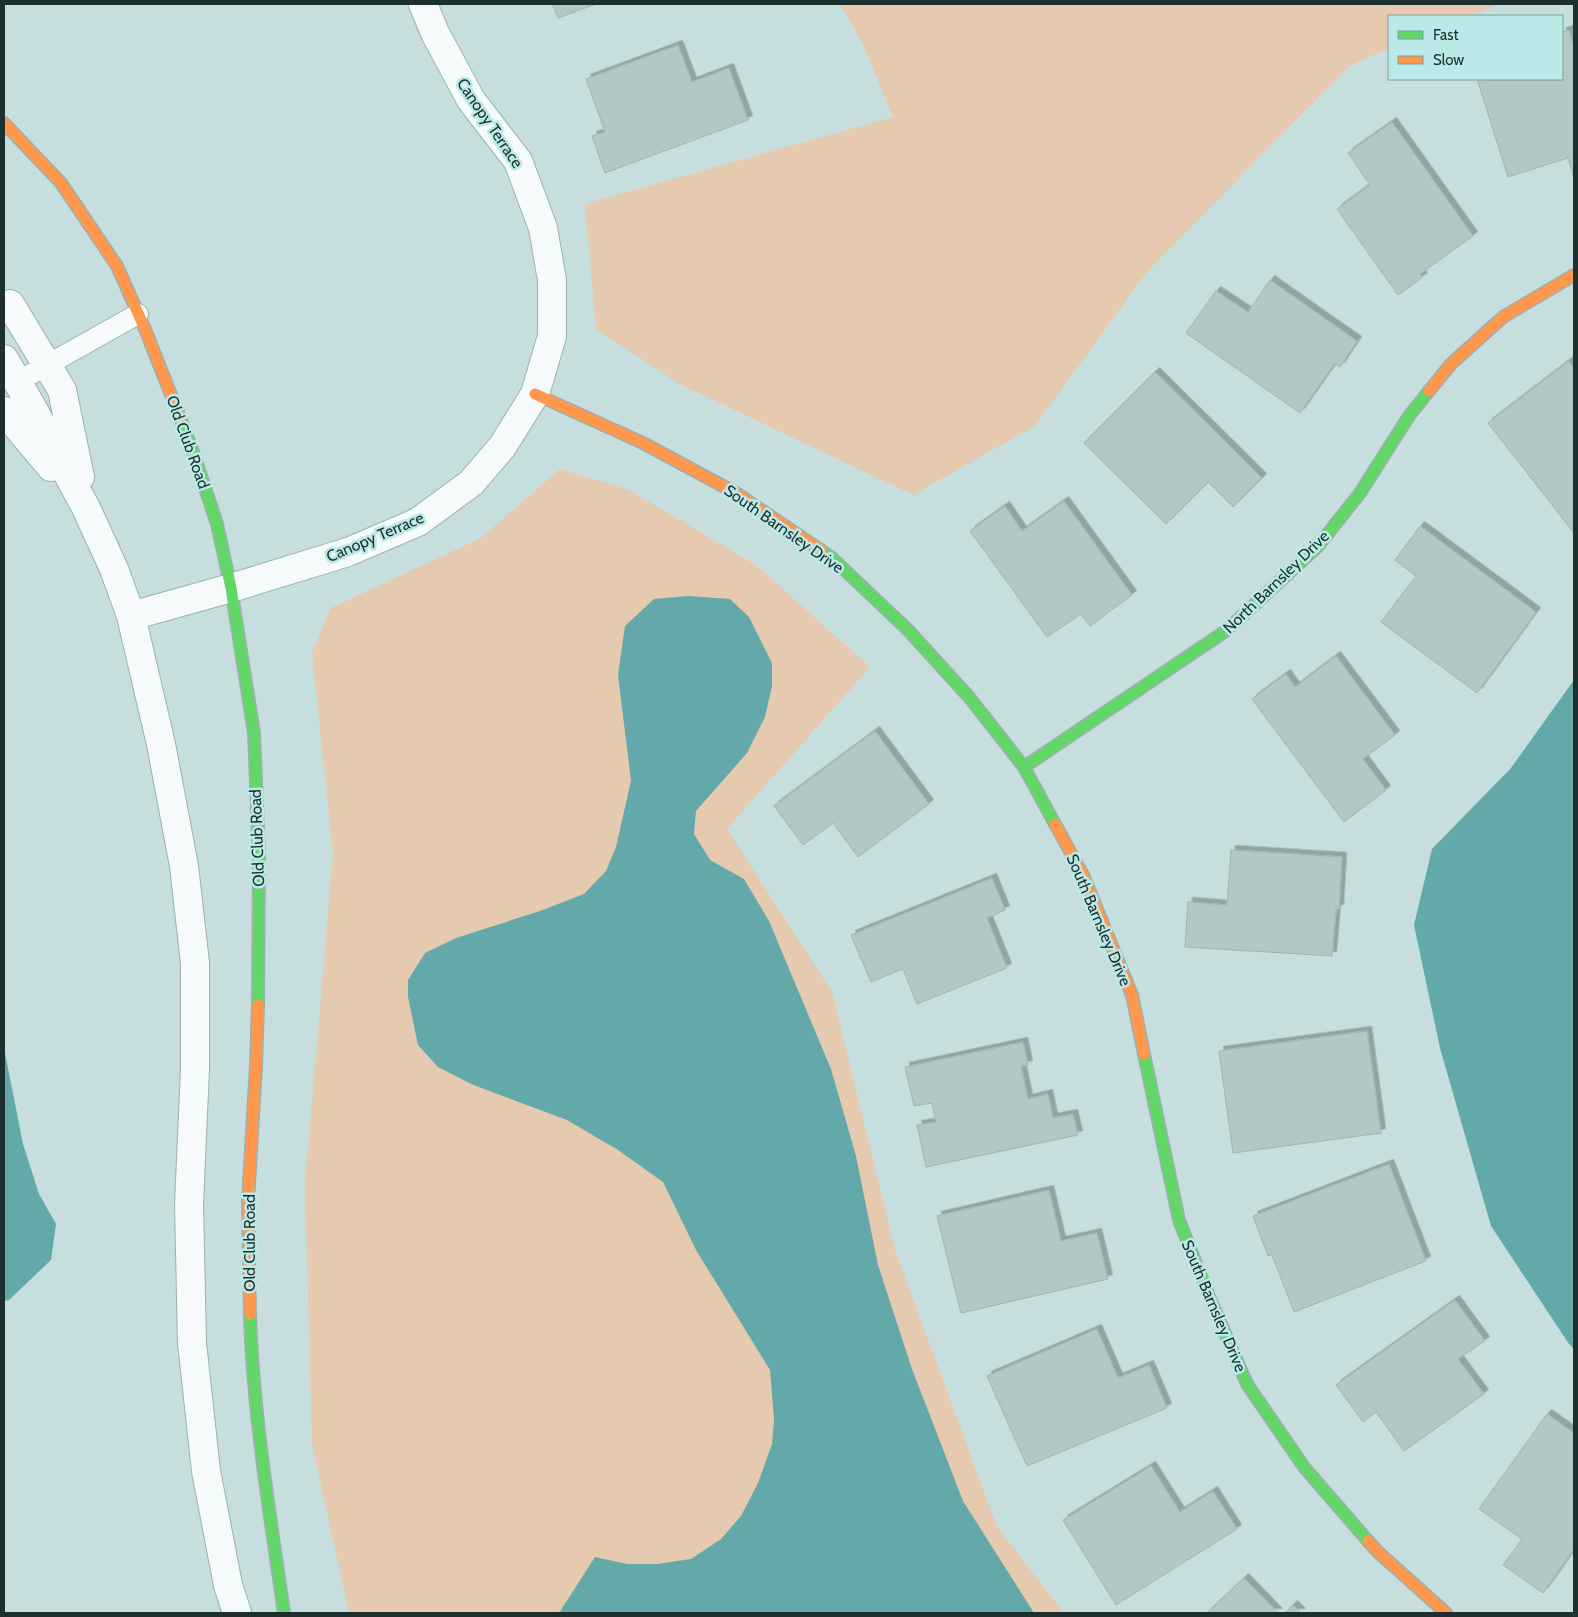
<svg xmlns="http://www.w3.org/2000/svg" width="1578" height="1617" font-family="Cabin,sans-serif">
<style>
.green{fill:#e5cab0}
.water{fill:#63a9a9}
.building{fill:#b4c7c7;stroke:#a0b4b3;filter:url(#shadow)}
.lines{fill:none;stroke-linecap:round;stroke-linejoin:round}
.lane-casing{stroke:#9db0b0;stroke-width:22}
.street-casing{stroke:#9db0b0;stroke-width:30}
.fast-casing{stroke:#9db0b0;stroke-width:14}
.slow-casing{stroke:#9db0b0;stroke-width:14}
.lane{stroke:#f6fafa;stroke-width:20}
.street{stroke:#f6fafa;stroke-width:28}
.fast{stroke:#63d668;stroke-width:11}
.slow{stroke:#ff974d;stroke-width:11}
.labels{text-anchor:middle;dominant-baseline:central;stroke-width:5;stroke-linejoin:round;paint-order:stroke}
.street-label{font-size:16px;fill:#1d2f2f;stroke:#bbe9e8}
</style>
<defs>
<filter id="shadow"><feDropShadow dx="4.5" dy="-4.5" stdDeviation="0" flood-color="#0004"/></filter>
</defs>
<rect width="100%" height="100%" fill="#c6dede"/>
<path class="green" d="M840,4H1500L1470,16H1389V49L1350,65L1146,273L1035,426L913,495L680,384L596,329L585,204L893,117L862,42Z
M560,469L629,490L756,565L870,667L727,829L832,992L895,1250L997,1527L1064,1613H349L312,1444L305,1184L333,854L312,652L331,608L481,538Z"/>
<path class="water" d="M689,596L730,599L749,617L772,663V686L765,717L747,753L696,811L694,834L710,860L744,879L769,921L831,1069L856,1156L878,1265L912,1369L963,1501L1034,1613H559L595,1557L627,1564H657L691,1559L721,1539L741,1516L758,1483L772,1444L774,1419L770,1370L696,1250L663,1182L618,1150L567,1120L471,1084L438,1067L418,1045L408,997V980L425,953L456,938L540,911L584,894L606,871L616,847L631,781L618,675L625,626L654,599Z
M1574,680V1349L1569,1344L1491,1226L1440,1048L1414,925L1432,849L1511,768Z
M4,1048L23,1144L39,1194L56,1224L51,1260L9,1300L4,1301Z"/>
<path class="building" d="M552,4H596L558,18Z
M1569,30L1574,48V178L1568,158L1508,177L1477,79H1562V32Z
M678,45L692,82L729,68L748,120L605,173L592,136L605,132L586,79Z
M1392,122L1473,236L1420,274L1423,277L1398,295L1337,209L1370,185L1348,153Z
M1270,280L1357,341L1340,367L1335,363L1300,413L1186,333L1216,291L1248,312Z
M1569,361L1574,368V533L1488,423Z
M1155,372L1262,478L1233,507L1208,482L1166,524L1084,443Z
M1064,501L1132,595L1090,626L1081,614L1047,637L970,531L1005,506L1022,531Z
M1420,526L1536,612L1477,693L1381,622L1416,576L1395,560Z
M1336,656L1395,735L1363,759L1386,790L1344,822L1252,699L1286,674L1295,687Z
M875,731L929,804L858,857L833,823L803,845L774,806Z
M1231,850L1342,857L1339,909H1336L1332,956L1185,947L1188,902L1227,905Z
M992,878L1005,910L987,918L1007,968L917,1004L903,969L871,982L851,935Z
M1367,1031L1381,1133L1233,1153L1219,1051Z
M1023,1042L1028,1065L1021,1066L1028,1099L1048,1094L1053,1118L1073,1114L1078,1135L926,1167L917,1125L936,1122L932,1103L914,1106L905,1067Z
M1389,1164L1426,1261L1294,1312L1272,1255L1268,1256L1253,1216Z
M1049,1190L1061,1241L1097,1233L1108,1279L961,1313L937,1216Z
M1455,1300L1485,1341L1458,1359L1484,1394L1404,1451L1376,1412L1363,1422L1336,1385Z
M1097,1329L1118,1378L1149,1365L1167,1408L1027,1466L987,1376Z
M1547,1414L1574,1433V1549L1543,1593L1503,1565L1522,1539L1479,1509Z
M1151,1466L1180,1512L1213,1491L1237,1529L1116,1605L1063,1520Z
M1244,1578L1278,1613H1207Z
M1293,1605L1301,1613H1285Z"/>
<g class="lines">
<g class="lane-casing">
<path id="lane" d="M17,382L138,314"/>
</g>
<g class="street-casing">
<path id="street" d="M10,304L62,390L80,477
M4,359L32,407L86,508L114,569L131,616L161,744L184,866L195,963V1069L189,1204L192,1343L206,1471L228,1585L237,1613
M4,411L51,467
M131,616L231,588L348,552L418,522L471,483L502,447L535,394L552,336V280L543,228L518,161L471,100L435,33L423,4"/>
</g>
<g class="fast-casing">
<path id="fast" d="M181,420L192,449L217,524L231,588L254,733L259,854L258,1005
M822,551L832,558L908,630L969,697L1024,767L1055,824
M1024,767L1227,630L1318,546L1360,493L1409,416L1429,391
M1144,1054L1179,1220L1210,1299L1247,1384L1304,1467L1368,1541
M250,1314C253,1414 270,1514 284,1613"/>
</g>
<g class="slow-casing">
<path id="slow" d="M4,123L61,183L117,266L145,329L181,420
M1429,391L1451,364L1503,317L1574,275
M535,394L643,443L736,493L822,551
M1055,824L1083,875L1132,995L1144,1054
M250,1314L248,1201L256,1066L258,1005
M1368,1541L1378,1552L1446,1613"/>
</g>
<use href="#lane" class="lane"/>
<use href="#street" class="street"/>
<use href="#fast" class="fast"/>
<use href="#slow" class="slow"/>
</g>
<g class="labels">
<g class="street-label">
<text transform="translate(490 123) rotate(56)">Canopy Terrace</text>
<text transform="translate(188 442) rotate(70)">Old Club Road</text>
<text transform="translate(784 529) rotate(35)">South Barnsley Drive</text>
<text transform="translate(375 537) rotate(-23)">Canopy Terrace</text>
<text transform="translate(1276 582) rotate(-44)">North Barnsley Drive</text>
<text transform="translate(257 838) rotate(-92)">Old Club Road</text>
<text transform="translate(1099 920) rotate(67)">South Barnsley Drive</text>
<text transform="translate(249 1243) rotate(-90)">Old Club Road</text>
<text transform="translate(1214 1306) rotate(67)">South Barnsley Drive</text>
</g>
</g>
<rect width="1578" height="1617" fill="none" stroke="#1d2f2f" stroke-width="10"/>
<rect x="1388" y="15" width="175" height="65" fill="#bbe9e8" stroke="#7c9f9e"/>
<rect x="1398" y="31" width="25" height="8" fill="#63d668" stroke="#7c9f9e"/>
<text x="1433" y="40" font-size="15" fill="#1d2f2f">Fast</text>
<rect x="1398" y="56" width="25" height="8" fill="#ff974d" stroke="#7c9f9e"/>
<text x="1433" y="65" font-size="15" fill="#1d2f2f">Slow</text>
</svg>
